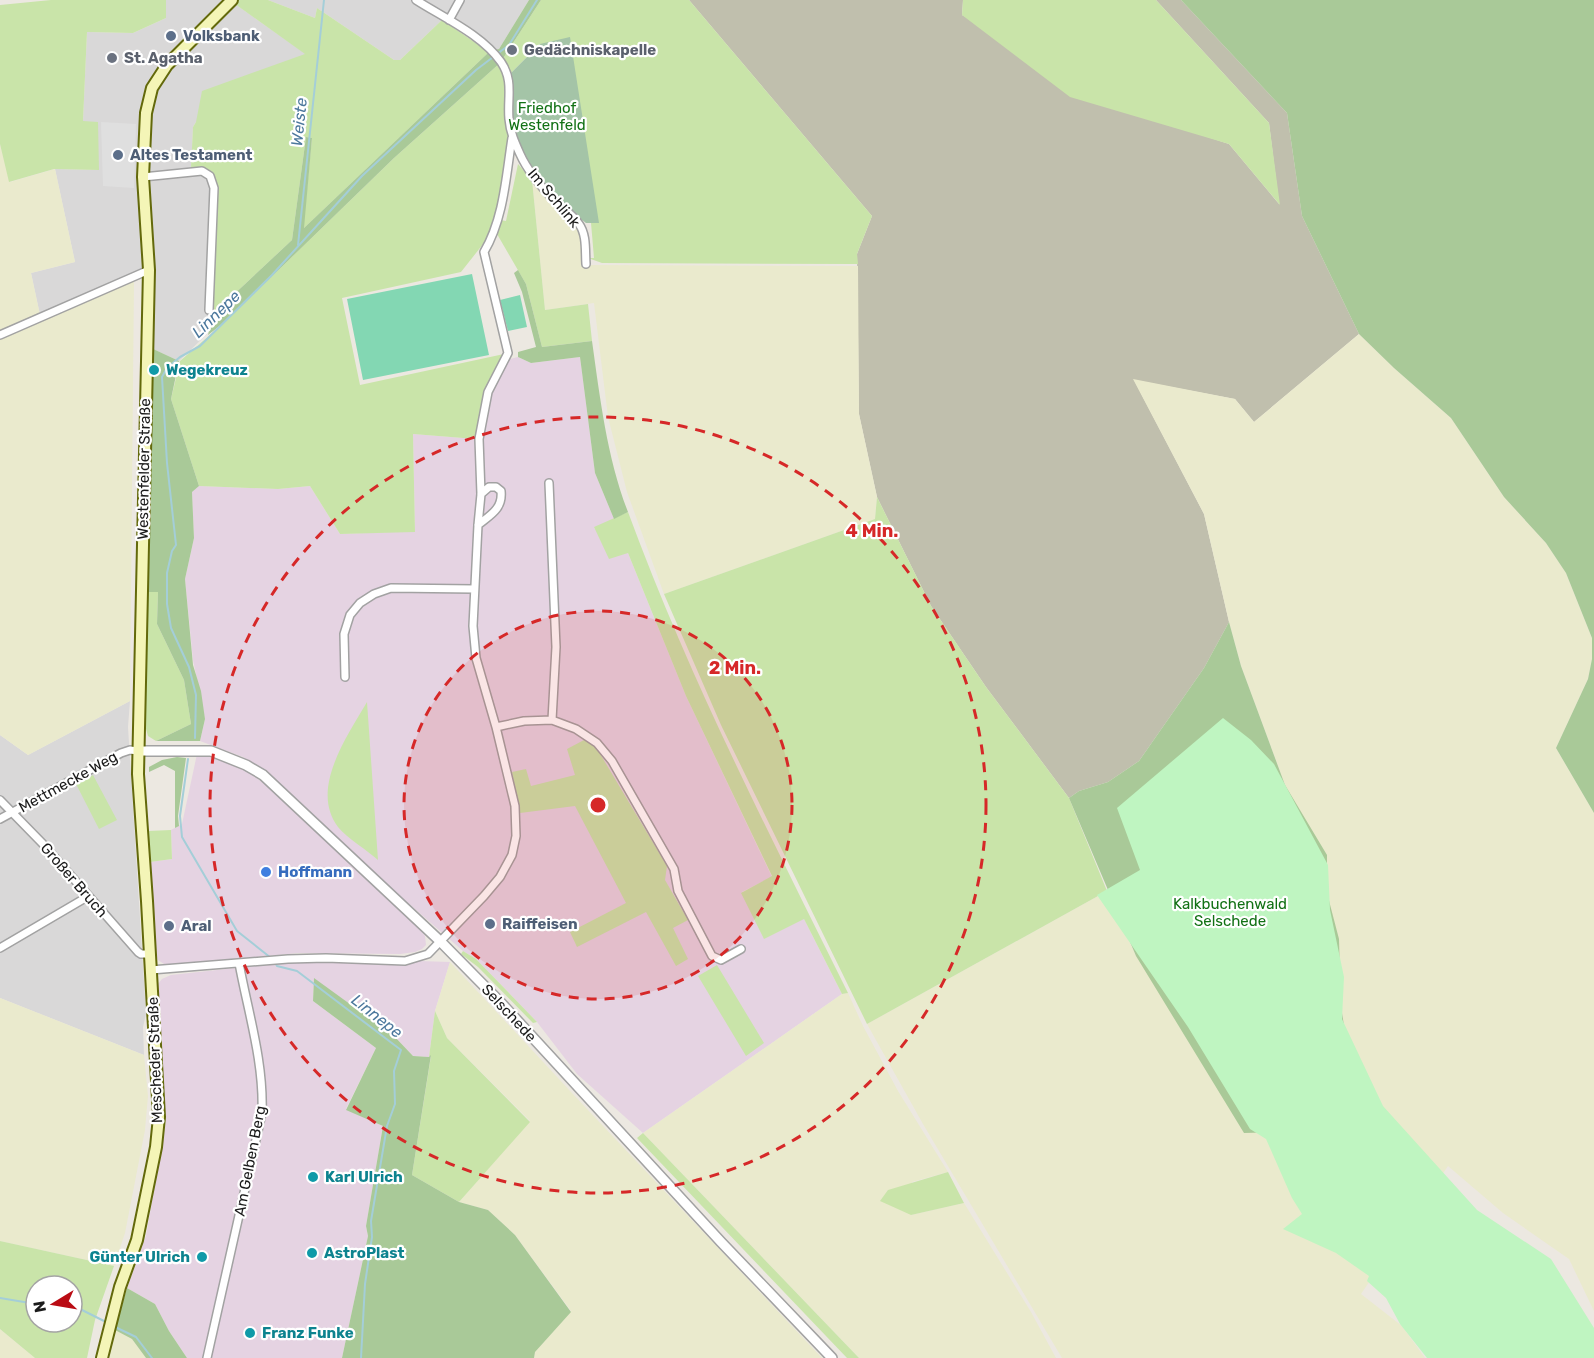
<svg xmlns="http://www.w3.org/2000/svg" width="1594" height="1358" font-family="Rubik,sans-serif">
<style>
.residential{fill:#d9d8d8}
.industrial{fill:#e5d3e2}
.construction{fill:#c0bfad}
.farmland{fill:#eaeacd}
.grass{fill:#c9e4a9;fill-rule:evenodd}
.forest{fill:#a9c998}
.cemetery{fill:#a4c4a7}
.park{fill:#bff5c1}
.pitch{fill:#83d7b3}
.parking{fill:#dfdfdf}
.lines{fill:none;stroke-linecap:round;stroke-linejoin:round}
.stream{stroke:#a4ced8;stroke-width:2}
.minor-casing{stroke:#a2a2a2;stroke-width:10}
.tertiary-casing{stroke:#a2a2a2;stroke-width:12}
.secondary-casing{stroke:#63690b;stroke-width:14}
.minor{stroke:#fff;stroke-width:7}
.tertiary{stroke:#fff;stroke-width:9}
.secondary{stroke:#f4f5b7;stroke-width:10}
.ring{fill:none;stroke:#d62828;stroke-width:3;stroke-dasharray:10 8}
.service-dot{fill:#5c6f8a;stroke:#fff;stroke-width:2}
.worship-dot{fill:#6b7280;stroke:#fff;stroke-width:2}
.culture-dot{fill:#0f9aa8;stroke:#fff;stroke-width:2}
.shop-dot{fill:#3f7fe0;stroke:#fff;stroke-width:2}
.labels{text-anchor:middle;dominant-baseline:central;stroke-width:4.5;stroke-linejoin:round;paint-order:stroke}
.service-label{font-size:15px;font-weight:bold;fill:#4e5e75;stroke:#fff;text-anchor:start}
.worship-label{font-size:15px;font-weight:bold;fill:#5b616d;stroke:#fff;text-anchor:start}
.park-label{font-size:15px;fill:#127115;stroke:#fff}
.street-label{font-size:15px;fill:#1b1b1b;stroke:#fff}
.culture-label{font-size:15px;font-weight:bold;fill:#0d838f;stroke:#fff;text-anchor:start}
.shop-label{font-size:15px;font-weight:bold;fill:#366cbe;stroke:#fff;text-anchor:start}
.water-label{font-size:16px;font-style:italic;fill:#4c789d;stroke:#fff}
.centre{fill:#d62828;stroke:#fff;stroke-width:3}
.ring-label{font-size:18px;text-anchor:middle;font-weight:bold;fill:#d62828;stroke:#fff;stroke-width:4.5;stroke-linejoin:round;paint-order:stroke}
</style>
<rect width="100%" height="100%" fill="#ece8e1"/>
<path class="residential" d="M166,0H238L235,4L306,54L196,122L193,127L191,167H205L213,172L217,184L213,314L206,335L179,361L146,346V267L40,315L31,273L75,262L55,169L99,170L83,121L87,32L133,33L166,18Z
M268,0H529L499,49L487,50L442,20L400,60H394L317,8L315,18Z
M130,701L128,727L146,1014L143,1027L144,1055L0,998V735L28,755Z"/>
<path class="industrial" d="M518,357L531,363L580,357L595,473L614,519L594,528L628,553L686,696L772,877L742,892L804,919L842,994L643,1133L577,1074L537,1022L476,959L463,951L400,896L268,776L243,757L200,741L205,719L193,660L185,579L194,538L192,492L199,486L278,489L310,486L340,534L415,531L413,434L476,439L490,396L510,359Z
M197,754L226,761L248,771L288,803L420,930L425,936L426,945L422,949L415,952L400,954L298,953L173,965L164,964L158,960L155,951L150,862L172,859L171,830L182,824Z
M326,958L450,962L435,1011L429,1057L413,1056L394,1036L314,979L313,1001L376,1048L346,1109L383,1126L366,1226L368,1236L342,1358H187L169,1331L155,1304L127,1288L146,1236L166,1122L158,984L162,979L171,975Z"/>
<path class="construction" d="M689,0H963L962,15L1180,128L1229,144L1279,204L1269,123L1156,0H1181L1287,113L1302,216L1359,334L1254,422L1235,399L1134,380L1204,514L1229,622L1204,668L1139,761L1108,782L1079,791L1069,798L986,687L931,606L877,497L859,414L857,254L872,216Z"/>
<path class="farmland" d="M0,144L10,182L55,169L75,262L31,273L40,315L0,332Z
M532,180L579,229L584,265L858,266L859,414L877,497L875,519L664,594L627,492L608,417L594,303L545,310Z
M134,281L130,701L28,755L0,735V339Z
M1359,334L1394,368L1451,418L1504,497L1546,543L1566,573L1592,638V659L1588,679L1556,748L1594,813V1311L1569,1259L1503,1213L1448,1166L1361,1294L1402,1326L1425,1358H1062L923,1124L867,1024L1107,891L1136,956L1351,1067L1341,1007L1285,785L1241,666L1229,622L1204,514L1133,379L1235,399L1254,422Z
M450,962L571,1092L822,1358H534L535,1352L571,1311L515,1235L488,1210L459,1202L530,1121L447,1038L435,1011Z
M848,993L863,1026L898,1091L948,1172L912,1182L911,1215L964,1203L1031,1312L1056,1358H859L643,1133L842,994Z
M0,998L144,1055L148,1096L145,1130L125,1233L114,1266L0,1241Z
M0,1329L35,1358H0Z
M115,1330L132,1339L146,1358H109Z"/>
<path class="grass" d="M51,0H166V18L133,33L87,32L83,121L98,122L99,170L54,169L9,182L0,144V5Z
M238,0H268L315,18L317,8L394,60H400L442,20L489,52L303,229L312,138L306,137L292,240L213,314L217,184C212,169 206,167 191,167L193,127L196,122L202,91L305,54L235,4Z
M541,0H689L872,216L857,254L858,264L602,263L588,258H594L591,223H598L540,44L510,74L502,60Z
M963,0H1156L1269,123L1280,205L1229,144L1070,97L962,15Z
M500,63L505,74L509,133L500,194L491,234L461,272L342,298L360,385L504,354L503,360L495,374L476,439L413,434L415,532L340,534L310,486L278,489L199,486L171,399L180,361L226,321L394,158Z
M518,164L532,180L545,310L588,304L592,341L542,347L526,284L497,234L500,220L506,221Z
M877,497L931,606L986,687L1069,798L1107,891L867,1024L721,725L664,594L875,519Z
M628,512C689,678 770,835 848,993L842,994L804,919L764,939L741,893L772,876L686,696L628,553L609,559L594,527Z
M148,592H158L157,624L184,680L191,724L156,741L148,736L143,718Z
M367,702L378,860C367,850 347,838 338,827C309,789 348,735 367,702Z
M584,740L596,747L667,866L665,880L688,920L673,928L688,959L676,966L646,912L577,947L570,932L626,903L575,806L520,813L512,772L526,769L531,786L575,775L567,749Z
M93,775L117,820L99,829L76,784Z
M171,830L172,859L150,862L148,831Z
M463,951L476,959L537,1022L533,1023L478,967L461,954Z
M717,965L764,1043L746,1056L698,976Z
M435,1011L447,1038L530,1122L459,1202L412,1175L431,1056L429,1057Z
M643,1133L859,1358H847L637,1138Z
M948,1172L964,1203L911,1215L880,1201L888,1190Z
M0,1241L114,1266L95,1320L87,1358H35L0,1329ZM36,1286H72V1322H36Z"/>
<path class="forest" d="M529,0H541L502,60L493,50L499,49Z
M1181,0H1594V813L1556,748L1588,679L1592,659V638L1566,573L1546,543L1504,497L1451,418L1394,368L1359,334L1302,216L1287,113Z
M489,52L500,63L394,158L226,321L208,335L213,314L292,240L306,137L312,138L304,228Z
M518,270L526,284L542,347L592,341C600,398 607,458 628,512L614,519L595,473L580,357L531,363L518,357V352L536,347L522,292L514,273Z
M151,348L179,361L171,399L199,486L192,492L194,538L185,579L193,665L201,691L205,719L200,741H156L191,724L184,680L157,624L158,592H148L151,504Z
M1229,622L1241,666L1285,785L1327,855V893L1339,939L1341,1007L1351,1067L1323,1131L1244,1133L1136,956L1069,798L1079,791L1108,782L1139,761L1204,668Z
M177,757L186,758L178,816L179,826L175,828V771L164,765L149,772V767L162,760Z
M314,978L394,1036L413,1056L429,1057L431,1055L412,1175L459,1202L488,1210L515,1235L571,1312L535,1352L534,1358H342L368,1236L366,1226L383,1126L346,1110L376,1048L313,1001Z
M127,1288L155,1304L169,1331L187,1358H146L132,1339L115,1330Z"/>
<path class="cemetery" d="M570,37L599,223H586L549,193L525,159L512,126V82L510,74L540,44Z"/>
<path class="park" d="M1223,718L1251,740L1274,764L1328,865L1330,910L1344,977L1342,1019L1383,1106L1477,1210L1551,1259L1594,1328V1358H1427L1400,1324L1386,1298L1367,1281L1369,1276L1336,1253L1283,1229L1302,1214L1292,1198L1266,1139L1250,1129L1188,1027L1097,895L1140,870L1117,808Z"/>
<path class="pitch" d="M472,274L489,355L363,380L347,299Z
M520,295L527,327L508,331L500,300Z"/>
<path class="parking" d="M101,122L136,124L134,188L103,186Z"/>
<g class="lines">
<path class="stream" d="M298,245L324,0
M195,738L196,695L189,667L171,628L167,604V573L172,551L176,545L167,463L162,377L167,368L180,357L200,346L272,275L362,176L476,70L509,45L537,0
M188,759L180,816L182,837L237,931L271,958
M275,963L277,966L297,971L401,1050L394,1071L395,1104L387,1126L371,1221L372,1237L365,1284L361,1358
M0,1298L36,1304
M72,1309L82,1310L108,1323
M113,1326L136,1337L152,1358"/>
<g class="minor-casing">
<path id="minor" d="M416,0C444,18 481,34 501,62C514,81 507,98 509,119C510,132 515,143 520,154C528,172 542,188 556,202C563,208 574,216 579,224C587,235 585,251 586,264
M449,20L460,0
M143,177L202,171L210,176L214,188L209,310
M0,335L149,270
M549,483L556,647L552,720
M478,525C490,515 503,509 501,491L496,487H489L481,494
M345,677L344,634L350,615L360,603L374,594L391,588L474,589
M496,727L524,721L552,720L576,729L597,743L612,761L674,869L678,891L712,956L721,960L741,949
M0,800L43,844L138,952L141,954H150
M0,819L121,753L130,750L138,751
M0,948L87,897
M151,970L288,959L326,958L405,961L428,954L484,896L500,877L512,855L516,836L515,806L496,727L476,658L473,626L478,525L481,494L479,439L488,392L508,353L484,252C504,218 506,176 512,138
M207,1358L262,1113C264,1062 248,1012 239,963"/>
</g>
<g class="tertiary-casing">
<path id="tertiary" d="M138,751H211L246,765L263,775L440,941L502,1004L721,1242L832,1358"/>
</g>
<g class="secondary-casing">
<path id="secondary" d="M102,1358L120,1287L137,1240L156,1147L159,1117L147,901L138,774L149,270L143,177L146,113L152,88L167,65L232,0"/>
</g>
<use href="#minor" class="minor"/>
<use href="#tertiary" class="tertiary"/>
<use href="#secondary" class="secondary"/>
</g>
<circle cx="598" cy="805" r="194" fill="#d62828" fill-opacity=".12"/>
<g class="ring">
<circle cx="598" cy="805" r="194"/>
<circle cx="598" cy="805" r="388"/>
</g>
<g class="service-dot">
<circle cx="171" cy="36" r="6"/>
<circle cx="118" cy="155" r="6"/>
<circle cx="490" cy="924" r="6"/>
<circle cx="169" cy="926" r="6"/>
</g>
<g class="worship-dot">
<circle cx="512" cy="50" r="6"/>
<circle cx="112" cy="58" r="6"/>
</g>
<g class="culture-dot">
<circle cx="154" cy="370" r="6"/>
<circle cx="313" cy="1177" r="6"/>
<circle cx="312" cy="1253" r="6"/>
<circle cx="202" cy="1257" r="6"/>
<circle cx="250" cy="1333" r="6"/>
</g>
<circle class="shop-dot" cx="266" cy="872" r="6"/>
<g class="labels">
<g class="service-label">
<text x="183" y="36">Volksbank</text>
<text x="130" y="155">Altes Testament</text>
<text x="502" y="924">Raiffeisen</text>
<text x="181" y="926">Aral</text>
</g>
<g class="worship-label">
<text x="524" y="50">Gedächniskapelle</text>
<text x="124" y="58">St. Agatha</text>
</g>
<g class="park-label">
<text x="547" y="108">Friedhof<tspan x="547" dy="17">Westenfeld</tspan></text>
<text x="1230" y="904">Kalkbuchenwald<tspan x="1230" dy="17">Selschede</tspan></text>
</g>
<g class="street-label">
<text transform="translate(554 198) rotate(50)">Im Schlink</text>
<text transform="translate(144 469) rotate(-89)">Westenfelder Straße</text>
<text transform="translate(68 782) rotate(-29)">Mettmecke Weg</text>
<text transform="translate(74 880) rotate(49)">Großer Bruch</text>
<text transform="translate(509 1013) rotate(47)">Selschede</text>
<text transform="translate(155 1060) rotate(-92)">Mescheder Straße</text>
<text transform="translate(250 1161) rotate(-79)">Am Gelben Berg</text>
</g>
<g class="culture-label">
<text x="166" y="370">Wegekreuz</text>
<text x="325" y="1177">Karl Ulrich</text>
<text x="324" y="1253">AstroPlast</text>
<text x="190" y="1257" text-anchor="end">Günter Ulrich</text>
<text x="262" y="1333">Franz Funke</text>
</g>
<g class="shop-label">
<text x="278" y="872">Hoffmann</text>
</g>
<g class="water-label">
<text transform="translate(299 122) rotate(-84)">Weiste</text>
<text transform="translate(216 314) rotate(-44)">Linnepe</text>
<text transform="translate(377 1016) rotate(38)">Linnepe</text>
</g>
</g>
<circle cx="598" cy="805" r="9" class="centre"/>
<g class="ring-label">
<text x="872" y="537">4 Min.</text>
<text x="735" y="674">2 Min.</text>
</g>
<g transform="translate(54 1304) rotate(259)"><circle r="28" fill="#ffffff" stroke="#a4a4a4" stroke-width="1.5"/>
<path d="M0-4.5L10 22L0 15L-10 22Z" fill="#ba0c14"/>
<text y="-9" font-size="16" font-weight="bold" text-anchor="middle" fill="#1b1b1b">N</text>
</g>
</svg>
